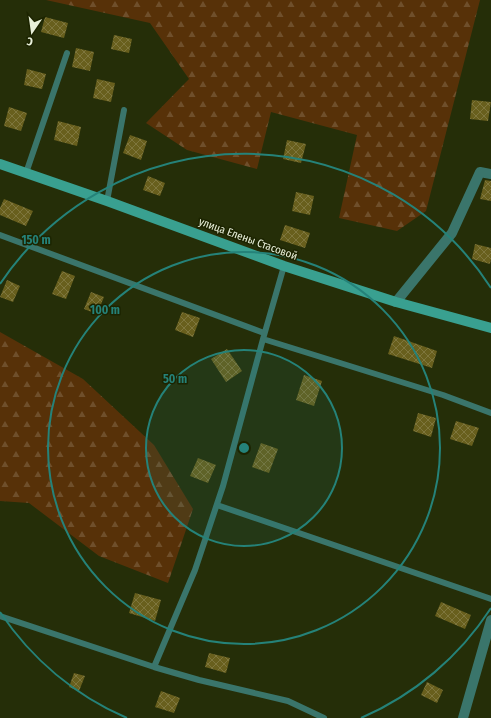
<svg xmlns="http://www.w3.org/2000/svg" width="491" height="718" font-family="'Fira Sans Condensed',sans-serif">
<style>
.forest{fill:url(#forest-firs)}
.building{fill:url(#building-cross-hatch)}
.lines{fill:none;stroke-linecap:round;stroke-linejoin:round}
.service{stroke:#3a756b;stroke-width:6}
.minor{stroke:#3a756b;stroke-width:10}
.secondary{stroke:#39a090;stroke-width:10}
.ring{fill:none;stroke:#258279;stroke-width:2}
.labels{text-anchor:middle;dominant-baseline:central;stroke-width:3;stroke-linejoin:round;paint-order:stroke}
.street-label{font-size:11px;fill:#e9f0da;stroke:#1c2400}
.centre{fill:#258279;stroke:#1c2400;stroke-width:2}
.ring-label{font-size:12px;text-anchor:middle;font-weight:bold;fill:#258279;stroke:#1c2400;stroke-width:3;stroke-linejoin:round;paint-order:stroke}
</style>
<defs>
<pattern id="forest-firs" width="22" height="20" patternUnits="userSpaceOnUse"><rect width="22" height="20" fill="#573108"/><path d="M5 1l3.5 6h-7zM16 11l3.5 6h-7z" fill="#6f4f2b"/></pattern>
<pattern id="building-cross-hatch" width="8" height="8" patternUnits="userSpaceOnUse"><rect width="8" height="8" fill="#685f1d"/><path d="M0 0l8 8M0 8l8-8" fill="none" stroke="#7e763d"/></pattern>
</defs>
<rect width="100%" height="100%" fill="#252e08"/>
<path class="forest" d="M46,0H480L426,211L397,231L339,218L357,135L271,112L257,169L187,150L146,123L189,79L150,23Z
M0,332L83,379L154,445L193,509L168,583L99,556L29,503L0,501Z"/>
<path class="building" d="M45,17L68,23L64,38L41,32Z
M114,35L132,39L129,53L111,49Z
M76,48L94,52L90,71L72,67Z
M27,69L46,74L42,89L24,85Z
M97,79L115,83L111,102L93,98Z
M472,100L491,102L488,121L470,119Z
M9,107L27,113L21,131L4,126Z
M58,121L81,127L77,146L54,140Z
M130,135L147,141L141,160L123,153Z
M287,140L306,144L301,163L283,159Z
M148,176L165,183L160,196L143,190Z
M485,180L491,181V201L480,199Z
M296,192L314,196L310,215L292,211Z
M4,199L33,211L26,226L0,215V208Z
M285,225L310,233L305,248L280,240Z
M475,244L491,248V259L490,264L472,259Z
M62,271L75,276L66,299L52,294Z
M7,280L20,286L13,302L0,297Z
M91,292L104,297L97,314L84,309Z
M182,312L200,318L193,337L175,330Z
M394,336L437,351L432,368L388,354Z
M227,349L242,371L226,382L211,359Z
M304,375L322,381L314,406L296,400Z
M418,413L436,418L431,437L413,431Z
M456,421L479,428L472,446L450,439Z
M261,443L278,449L269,473L252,467Z
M198,458L216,465L208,483L190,476Z
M135,593L161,600L155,621L129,613Z
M441,602L471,615L465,629L435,616Z
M209,653L230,658L226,673L205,667Z
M74,673L85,676L79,691L69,687Z
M427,682L443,690L437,703L421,695Z
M161,691L180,698L174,713L155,707Z"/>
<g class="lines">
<path class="service" d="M26,173L67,53
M107,201L124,110
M0,235L264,333
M263,339L443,395L491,413
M217,505L491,599
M0,616L154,667L199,680L288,701L324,718
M154,667L195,570L223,486L263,339L284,266"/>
<path class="minor" d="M396,302L452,233L480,172L491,174
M463,718L491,620"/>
<path class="secondary" d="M0,164L107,201L284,266L396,302L491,328"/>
</g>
<circle cx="244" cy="448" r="98" fill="#258279" fill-opacity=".12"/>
<g class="ring">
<circle cx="244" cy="448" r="98"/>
<circle cx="244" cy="448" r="196"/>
<path d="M491 608A294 294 0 0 1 361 718M127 718A294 294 0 0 1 0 612M0 284A294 294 0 0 1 491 288"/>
</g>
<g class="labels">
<g class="street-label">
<text transform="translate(248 239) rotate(20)">улица Елены Стасовой</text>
</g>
</g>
<circle cx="244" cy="448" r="6" class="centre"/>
<g class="ring-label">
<text x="36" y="244">150 m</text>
<text x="105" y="314">100 m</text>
<text x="175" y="383">50 m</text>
</g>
<g transform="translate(32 32) rotate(193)" stroke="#1c2400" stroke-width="3" paint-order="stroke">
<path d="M0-3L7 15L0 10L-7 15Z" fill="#e9f0da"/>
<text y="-6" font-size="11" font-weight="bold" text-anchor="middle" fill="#e9f0da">С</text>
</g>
</svg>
